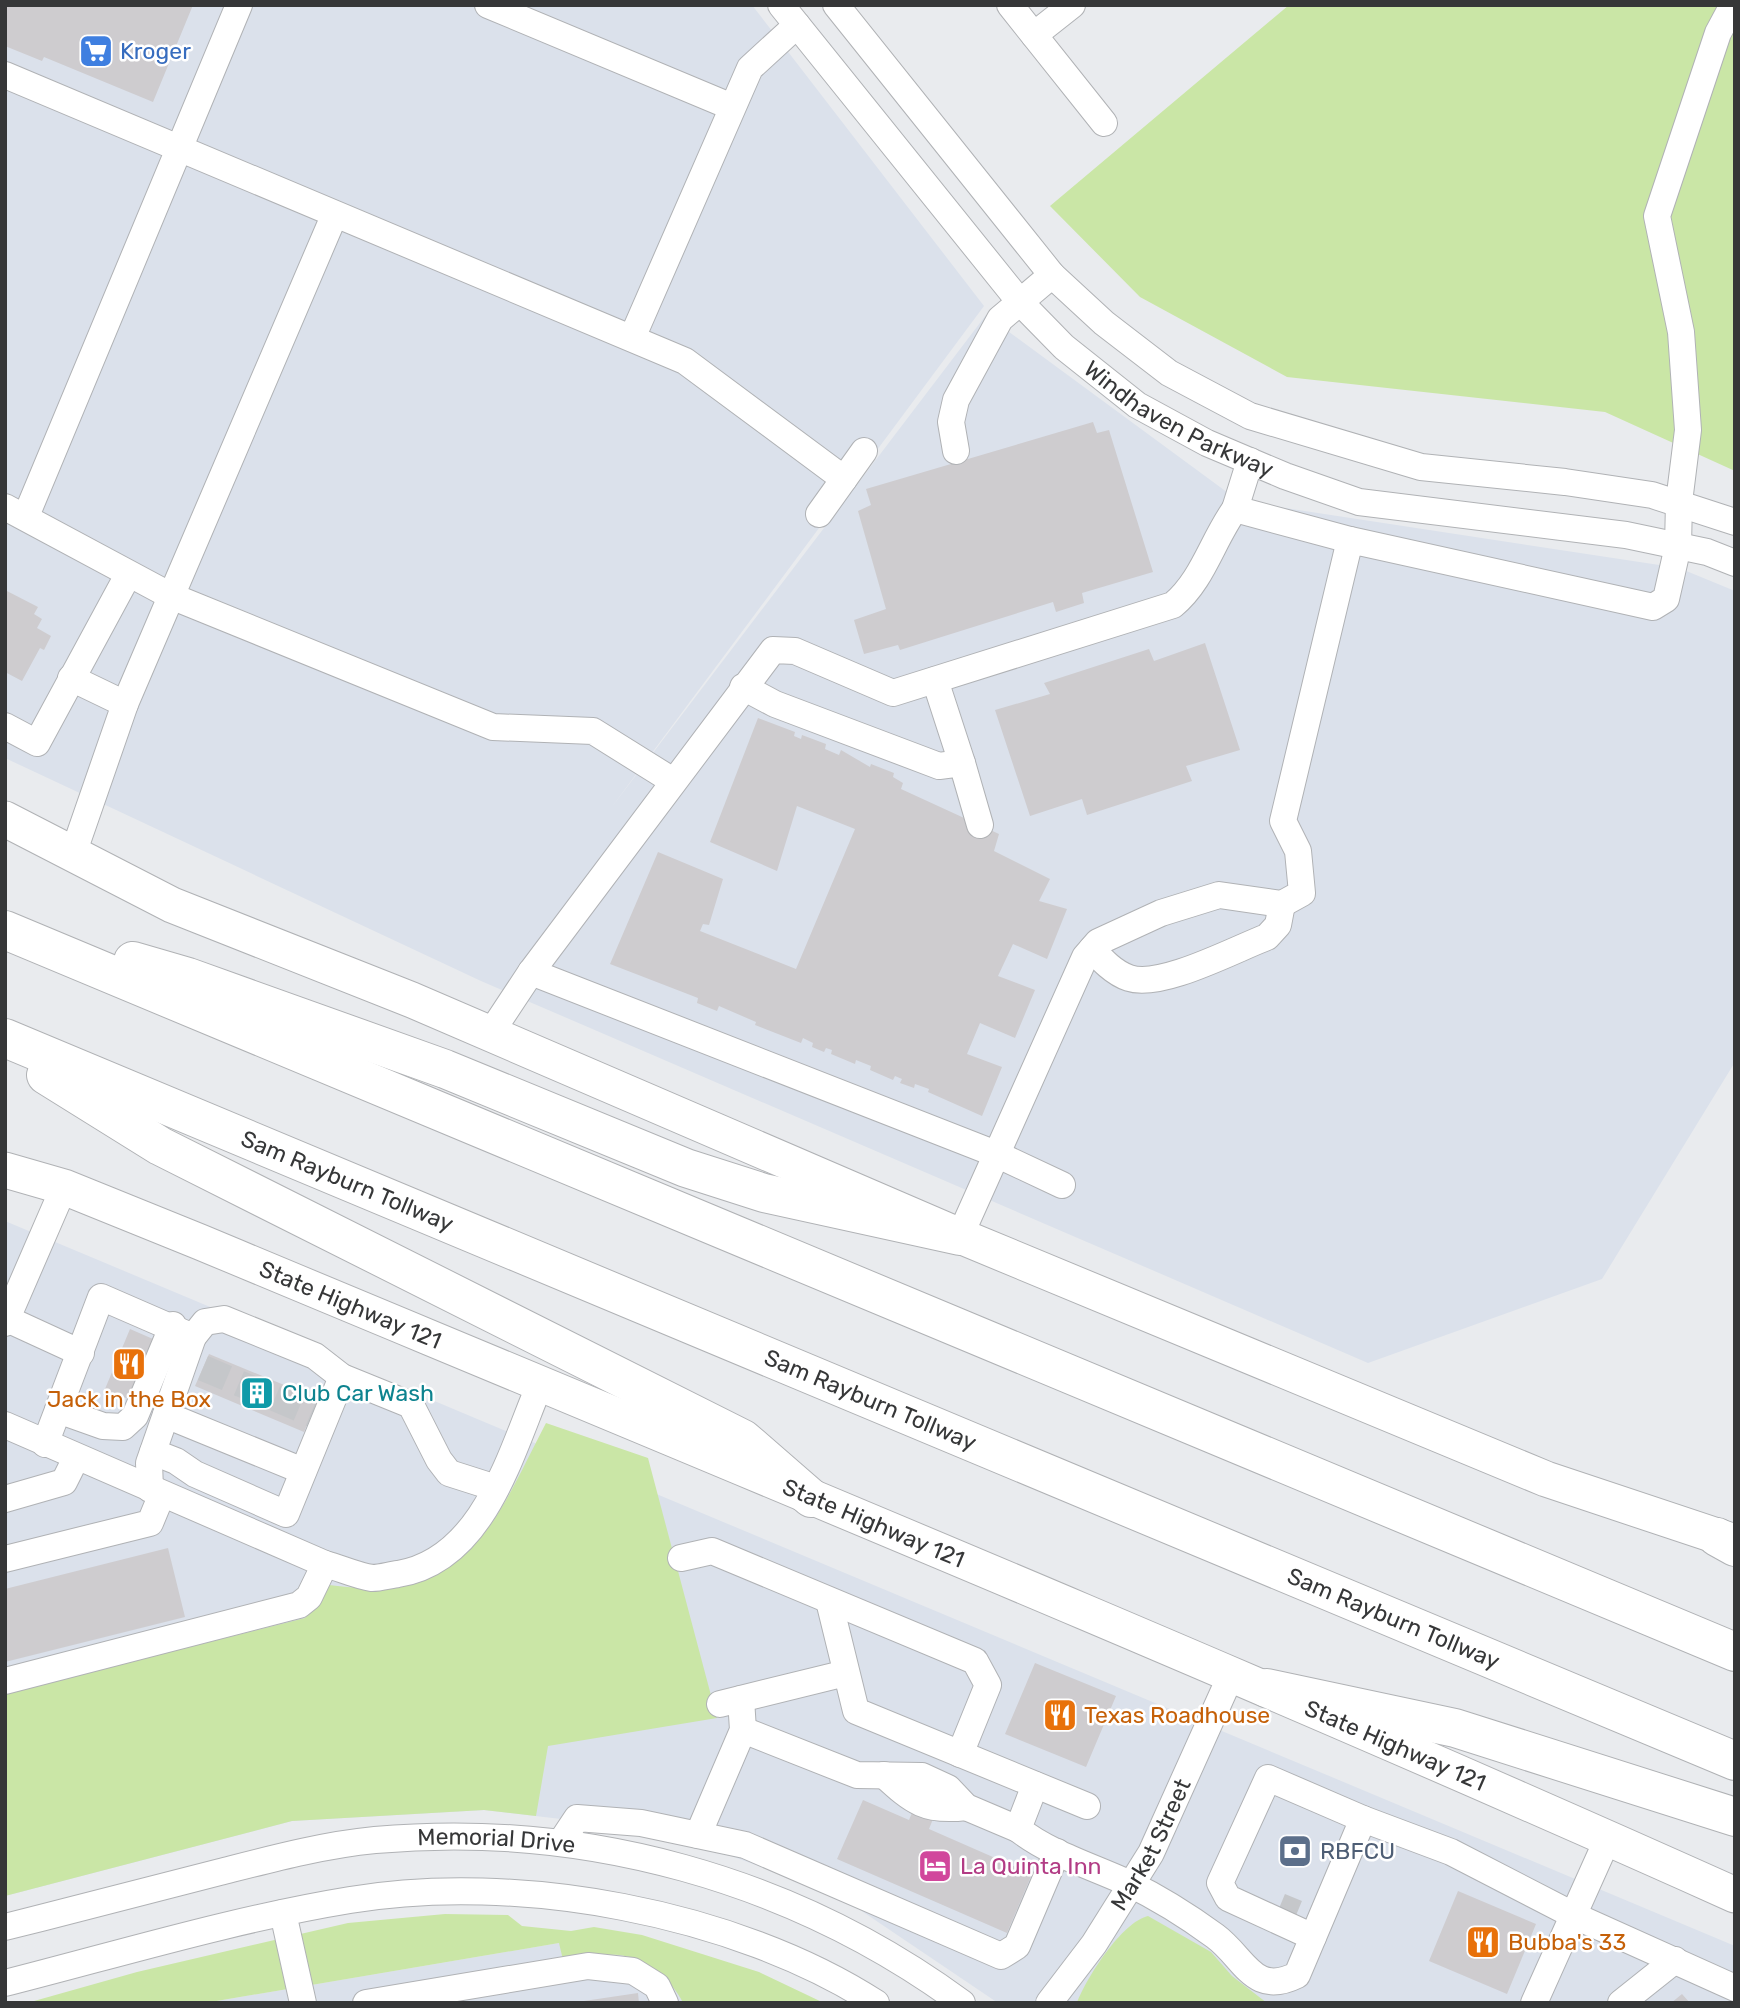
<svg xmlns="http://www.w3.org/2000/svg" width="1740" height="2008" font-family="Rubik,sans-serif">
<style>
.built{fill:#dbe1eb}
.green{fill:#cae6a6}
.building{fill:#cecccf}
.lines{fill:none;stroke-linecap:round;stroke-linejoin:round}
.minor-tunnel{stroke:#c5c7ca;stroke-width:26;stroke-dasharray:26 13;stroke-linecap:butt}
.minor-casing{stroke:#b0b2b5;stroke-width:28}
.major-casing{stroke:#b0b2b5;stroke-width:37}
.highway-casing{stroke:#b0b2b5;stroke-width:40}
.minor{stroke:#fff;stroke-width:26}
.major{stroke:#fff;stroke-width:35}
.highway{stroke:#fff;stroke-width:38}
.labels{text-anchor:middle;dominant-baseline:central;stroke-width:5;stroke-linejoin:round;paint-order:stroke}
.shop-label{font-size:23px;fill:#366cbe;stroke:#fff;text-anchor:start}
.street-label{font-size:23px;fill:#363738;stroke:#fff}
.culture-label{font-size:23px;fill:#0d838f;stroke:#fff;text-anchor:start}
.food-label{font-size:23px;fill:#c56008;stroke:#fff;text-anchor:start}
.service-label{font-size:23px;fill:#4e5e75;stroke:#fff;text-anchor:start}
.hotel-label{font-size:23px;fill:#b23c85;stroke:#fff;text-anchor:start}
</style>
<rect width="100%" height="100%" fill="#e9ebee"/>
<path class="built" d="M5,5H752L984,306L611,808L986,315L1239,501L1679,568L1735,591V1062L1602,1279L1368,1363L481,981L5,758Z
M5,1221L1735,1946V2003H998L838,1895L663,1831L484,1810L292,1821L5,1896Z
M559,1943L589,1957L620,1955L643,1963L677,1988L683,2003H205Z"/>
<path class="green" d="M1289,5H1735V471L1605,412L1287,377L1140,297L1050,206Z
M546,1423L648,1458L717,1718L548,1746L536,1816L484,1810L292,1821L5,1896V1693L305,1618L329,1585C468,1604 491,1529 546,1423Z
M445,1914L508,1915L522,1926L571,1931L594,1927L642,1935L759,1972L824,2003H683C673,1981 644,1957 619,1955C601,1954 581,1958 563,1960L559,1943L205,2003H27L137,1972L348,1923Z
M1148,1916L1211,1952L1232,1976L1267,2003H1077C1087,1977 1122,1922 1148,1916Z"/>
<path class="building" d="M5,5H193L153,102L44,57L42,61L5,46Z
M1093,422L1097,433L1109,430L1153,572L1082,593L1084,603L1056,612L1053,602L900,650L898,645L864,654L854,620L886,609L858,511L871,505L866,489Z
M5,590L38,607L34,614L42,619L37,628L51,636L44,650L40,648L22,681L5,672Z
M1205,643L1240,750L1186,766L1192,781L1087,815L1082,799L1030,816L995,710L1050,694L1044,683L1149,649L1154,661Z
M758,718L795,732L794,736L801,739L802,735L826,744L825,749L839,755L841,750L870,767L871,764L894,773L893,777L903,783L901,789L999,834L994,851L1050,879L1039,901L1067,909L1047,959L1013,944L998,976L1035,990L1015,1038L980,1023L967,1054L1002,1067L982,1116L928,1092L929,1089L915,1084L914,1088L900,1083L902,1079L895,1076L893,1080L870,1070L871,1066L856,1060L855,1064L831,1054L832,1050L826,1048L824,1052L812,1047L813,1043L803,1038L801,1043L755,1025L756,1022L719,1006L717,1011L697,1003L698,998L610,964L658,852L723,879L709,925L703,924L700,931L796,969L855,829L797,806L777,871L710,842Z
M130,1329L153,1339L128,1399L105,1389Z
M209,1354L318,1399L304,1432L195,1386Z
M168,1548L185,1617L5,1662V1589Z
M1035,1663L1116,1696L1086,1767L1005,1734Z
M921,1791L941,1799L929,1829L1032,1874L1007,1933L837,1859L863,1800L909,1820Z
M1458,1891L1536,1924L1507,1994L1429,1961Z
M638,1993L639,2003H584V2001Z
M1682,1994L1690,2003H1671Z"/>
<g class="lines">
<path class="minor-tunnel" d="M203,1368L312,1414
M1280,1906L1297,1913"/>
<g class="minor-casing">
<g id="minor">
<path d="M488,5L732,107"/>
<path id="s1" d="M781,5L1020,302L1064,347L1137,405L1207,443L1285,476L1359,502L1626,535L1707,552L1735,563"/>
<path d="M836,5L1052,275L1104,323L1169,373L1250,416L1421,467L1565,482L1652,495L1735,522"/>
<path d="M1010,5L1104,123"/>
<path d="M1034,35L1072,5"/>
<path d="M5,75L685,361L844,479"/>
<path d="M632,338L750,68L797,25"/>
<path d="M956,451L951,422L956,400L1000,319L1052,275"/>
<path d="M1250,461L1235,509L1350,540"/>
<path d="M5,507L171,596L493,727L593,731L673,781"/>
<path d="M819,514L864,451"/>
<path d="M26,516L239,5"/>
<path d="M71,678L125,704"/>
<path d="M935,680L962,763"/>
<path d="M743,687L775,704L939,766L962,763L980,825"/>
<path d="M5,726L37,743L128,575"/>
<path d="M73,854L125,704L334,216"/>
<path d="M1092,949C1102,960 1114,973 1129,978C1161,989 1235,949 1267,937L1278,925L1282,904"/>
<path d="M531,972L996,1154L1062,1185"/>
<path d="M490,1034L531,972L773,650L795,651L893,693L1173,605C1203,580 1212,541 1235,509"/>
<path d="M960,1236L1085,957L1098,942L1161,913L1219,895L1282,904L1302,893L1298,851L1283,821L1350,540L1653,607L1666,599L1678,546L1679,502L1688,430L1681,332L1657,216L1718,33L1733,5"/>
<path d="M7,1319L81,1353"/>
<path d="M5,1323L64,1187"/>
<path d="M193,1337L205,1322L224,1319L315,1356L342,1377L411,1405L439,1460L449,1473L496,1488"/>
<path d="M58,1410L103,1426L123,1427L135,1416L173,1325"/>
<path d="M166,1415L303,1471"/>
<path d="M5,1425L325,1564C340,1568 357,1576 372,1578C380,1578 390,1575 398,1574C484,1560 511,1452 540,1384"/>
<path d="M45,1444L101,1297L193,1337L149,1463L150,1489"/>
<path d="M153,1452L176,1461L195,1474L286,1514L342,1377"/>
<path d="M5,1499L64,1482L76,1458"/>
<path d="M681,1558L712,1551L975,1661L988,1685L960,1754"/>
<path d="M5,1559L150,1523L162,1494"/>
<path d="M829,1601L856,1711L1087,1806"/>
<path d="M5,1681L299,1605L309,1597L325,1564"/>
<path d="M720,1704L846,1673"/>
<path d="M743,1730L857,1775L922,1776L948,1788L966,1807L1018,1829"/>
<path d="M884,1775C913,1802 926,1812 966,1807"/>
<path d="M1035,1785L1018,1829C1050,1854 1091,1866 1128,1883C1157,1897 1189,1917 1215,1936C1245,1958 1253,1997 1297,1975L1363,1819L1451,1852L1575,1916L1735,1988"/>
<path d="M698,1835L743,1730L741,1699"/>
<path d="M561,1842L577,1818L641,1823L745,1845L1001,1956L1017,1946L1057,1852"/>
<path d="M283,1913L303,2003"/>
<path id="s2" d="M5,1927C77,1909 149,1890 220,1872C271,1859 323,1845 375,1840C584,1821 793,1879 962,2003"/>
<path d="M1313,1937L1228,1898L1220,1883L1268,1778L1363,1819"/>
<path d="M5,1983C119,1954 234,1919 350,1900C516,1872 735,1912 876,2003"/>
<path d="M366,2003L588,1966L633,1971L657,1986L665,2003"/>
<path id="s3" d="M1049,2003L1094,1944L1151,1853L1232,1673"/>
<path d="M1534,2003L1608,1838"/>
<path d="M1621,2003L1675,1960"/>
</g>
</g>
<g class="major-casing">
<g id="major">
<path d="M5,819L172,905L412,1000L960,1236L1546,1479L1735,1542"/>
<path id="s4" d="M5,1170L64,1187L200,1242C713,1456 1227,1667 1735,1895"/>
</g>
</g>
<g class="highway-casing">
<g id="highway">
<path d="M5,930L1735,1652"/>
<path d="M133,961L188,977L445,1069L686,1168L764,1193L960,1236"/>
<path id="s5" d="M5,1038L1735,1761"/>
<path d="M46,1075L160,1146L743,1439L811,1498"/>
<path d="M1717,1537L1735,1547"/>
<path d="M1267,1688L1455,1728L1735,1817"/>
</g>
</g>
<use href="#minor" class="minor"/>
<use href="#major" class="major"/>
<use href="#highway" class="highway"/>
</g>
<defs>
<g id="supermarket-square" transform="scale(1.75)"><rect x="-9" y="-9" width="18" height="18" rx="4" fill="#3f7fe0" stroke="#fff"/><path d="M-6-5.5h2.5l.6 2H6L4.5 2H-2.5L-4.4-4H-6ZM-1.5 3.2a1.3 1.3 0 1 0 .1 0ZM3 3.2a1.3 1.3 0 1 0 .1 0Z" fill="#fff"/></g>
<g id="restaurant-square" transform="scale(1.75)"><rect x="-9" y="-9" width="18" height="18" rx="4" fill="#e8710a" stroke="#fff"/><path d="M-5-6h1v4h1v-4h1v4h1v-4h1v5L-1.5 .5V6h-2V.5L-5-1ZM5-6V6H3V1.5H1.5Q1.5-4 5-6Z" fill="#fff"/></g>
<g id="building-square" transform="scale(1.75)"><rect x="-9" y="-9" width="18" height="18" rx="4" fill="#0f9aa8" stroke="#fff"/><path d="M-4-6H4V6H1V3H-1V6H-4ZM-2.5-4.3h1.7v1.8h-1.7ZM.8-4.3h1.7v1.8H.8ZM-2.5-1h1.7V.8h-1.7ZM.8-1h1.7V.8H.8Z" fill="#fff"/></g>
<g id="bank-square" transform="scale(1.75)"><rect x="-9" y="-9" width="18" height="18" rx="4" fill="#5c6f8a" stroke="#fff"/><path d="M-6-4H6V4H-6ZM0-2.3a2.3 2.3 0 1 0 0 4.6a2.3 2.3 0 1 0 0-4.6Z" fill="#fff"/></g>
<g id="hotel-square" transform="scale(1.75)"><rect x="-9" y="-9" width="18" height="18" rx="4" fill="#d1479c" stroke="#fff"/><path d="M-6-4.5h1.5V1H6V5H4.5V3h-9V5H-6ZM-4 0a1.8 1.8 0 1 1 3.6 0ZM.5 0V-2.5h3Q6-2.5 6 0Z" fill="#fff"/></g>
</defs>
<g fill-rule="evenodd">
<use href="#supermarket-square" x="96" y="51"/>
<use href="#restaurant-square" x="129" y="1364"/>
<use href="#building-square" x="257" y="1393"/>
<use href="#restaurant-square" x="1060" y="1715"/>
<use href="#bank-square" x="1295" y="1851"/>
<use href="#hotel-square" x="935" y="1866"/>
<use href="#restaurant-square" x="1483" y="1942"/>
</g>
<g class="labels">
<g class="shop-label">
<text x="120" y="51">Kroger</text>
</g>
<g class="street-label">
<text stroke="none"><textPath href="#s1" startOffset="581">Windhaven Parkway</textPath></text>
<text stroke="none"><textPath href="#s5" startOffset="371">Sam Rayburn Tollway</textPath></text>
<text stroke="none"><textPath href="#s4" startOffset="371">State Highway 121</textPath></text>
<text stroke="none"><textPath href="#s5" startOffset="938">Sam Rayburn Tollway</textPath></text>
<text stroke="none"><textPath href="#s4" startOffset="938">State Highway 121</textPath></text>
<text stroke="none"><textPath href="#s5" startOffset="1505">Sam Rayburn Tollway</textPath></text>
<text stroke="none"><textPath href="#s4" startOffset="1505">State Highway 121</textPath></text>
<text stroke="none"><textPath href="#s2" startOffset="502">Memorial Drive</textPath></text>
<text stroke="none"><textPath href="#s3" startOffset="189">Market Street</textPath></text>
</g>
<g class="culture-label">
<text x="282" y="1393">Club Car Wash</text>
</g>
<g class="food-label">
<text x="129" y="1399" text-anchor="middle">Jack in the Box</text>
<text x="1084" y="1715">Texas Roadhouse</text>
<text x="1508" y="1942">Bubba's 33</text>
</g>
<g class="service-label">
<text x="1320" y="1851">RBFCU</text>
</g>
<g class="hotel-label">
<text x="960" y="1866">La Quinta Inn</text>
</g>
</g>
<rect width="1740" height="2008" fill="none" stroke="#363738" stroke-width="14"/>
</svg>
